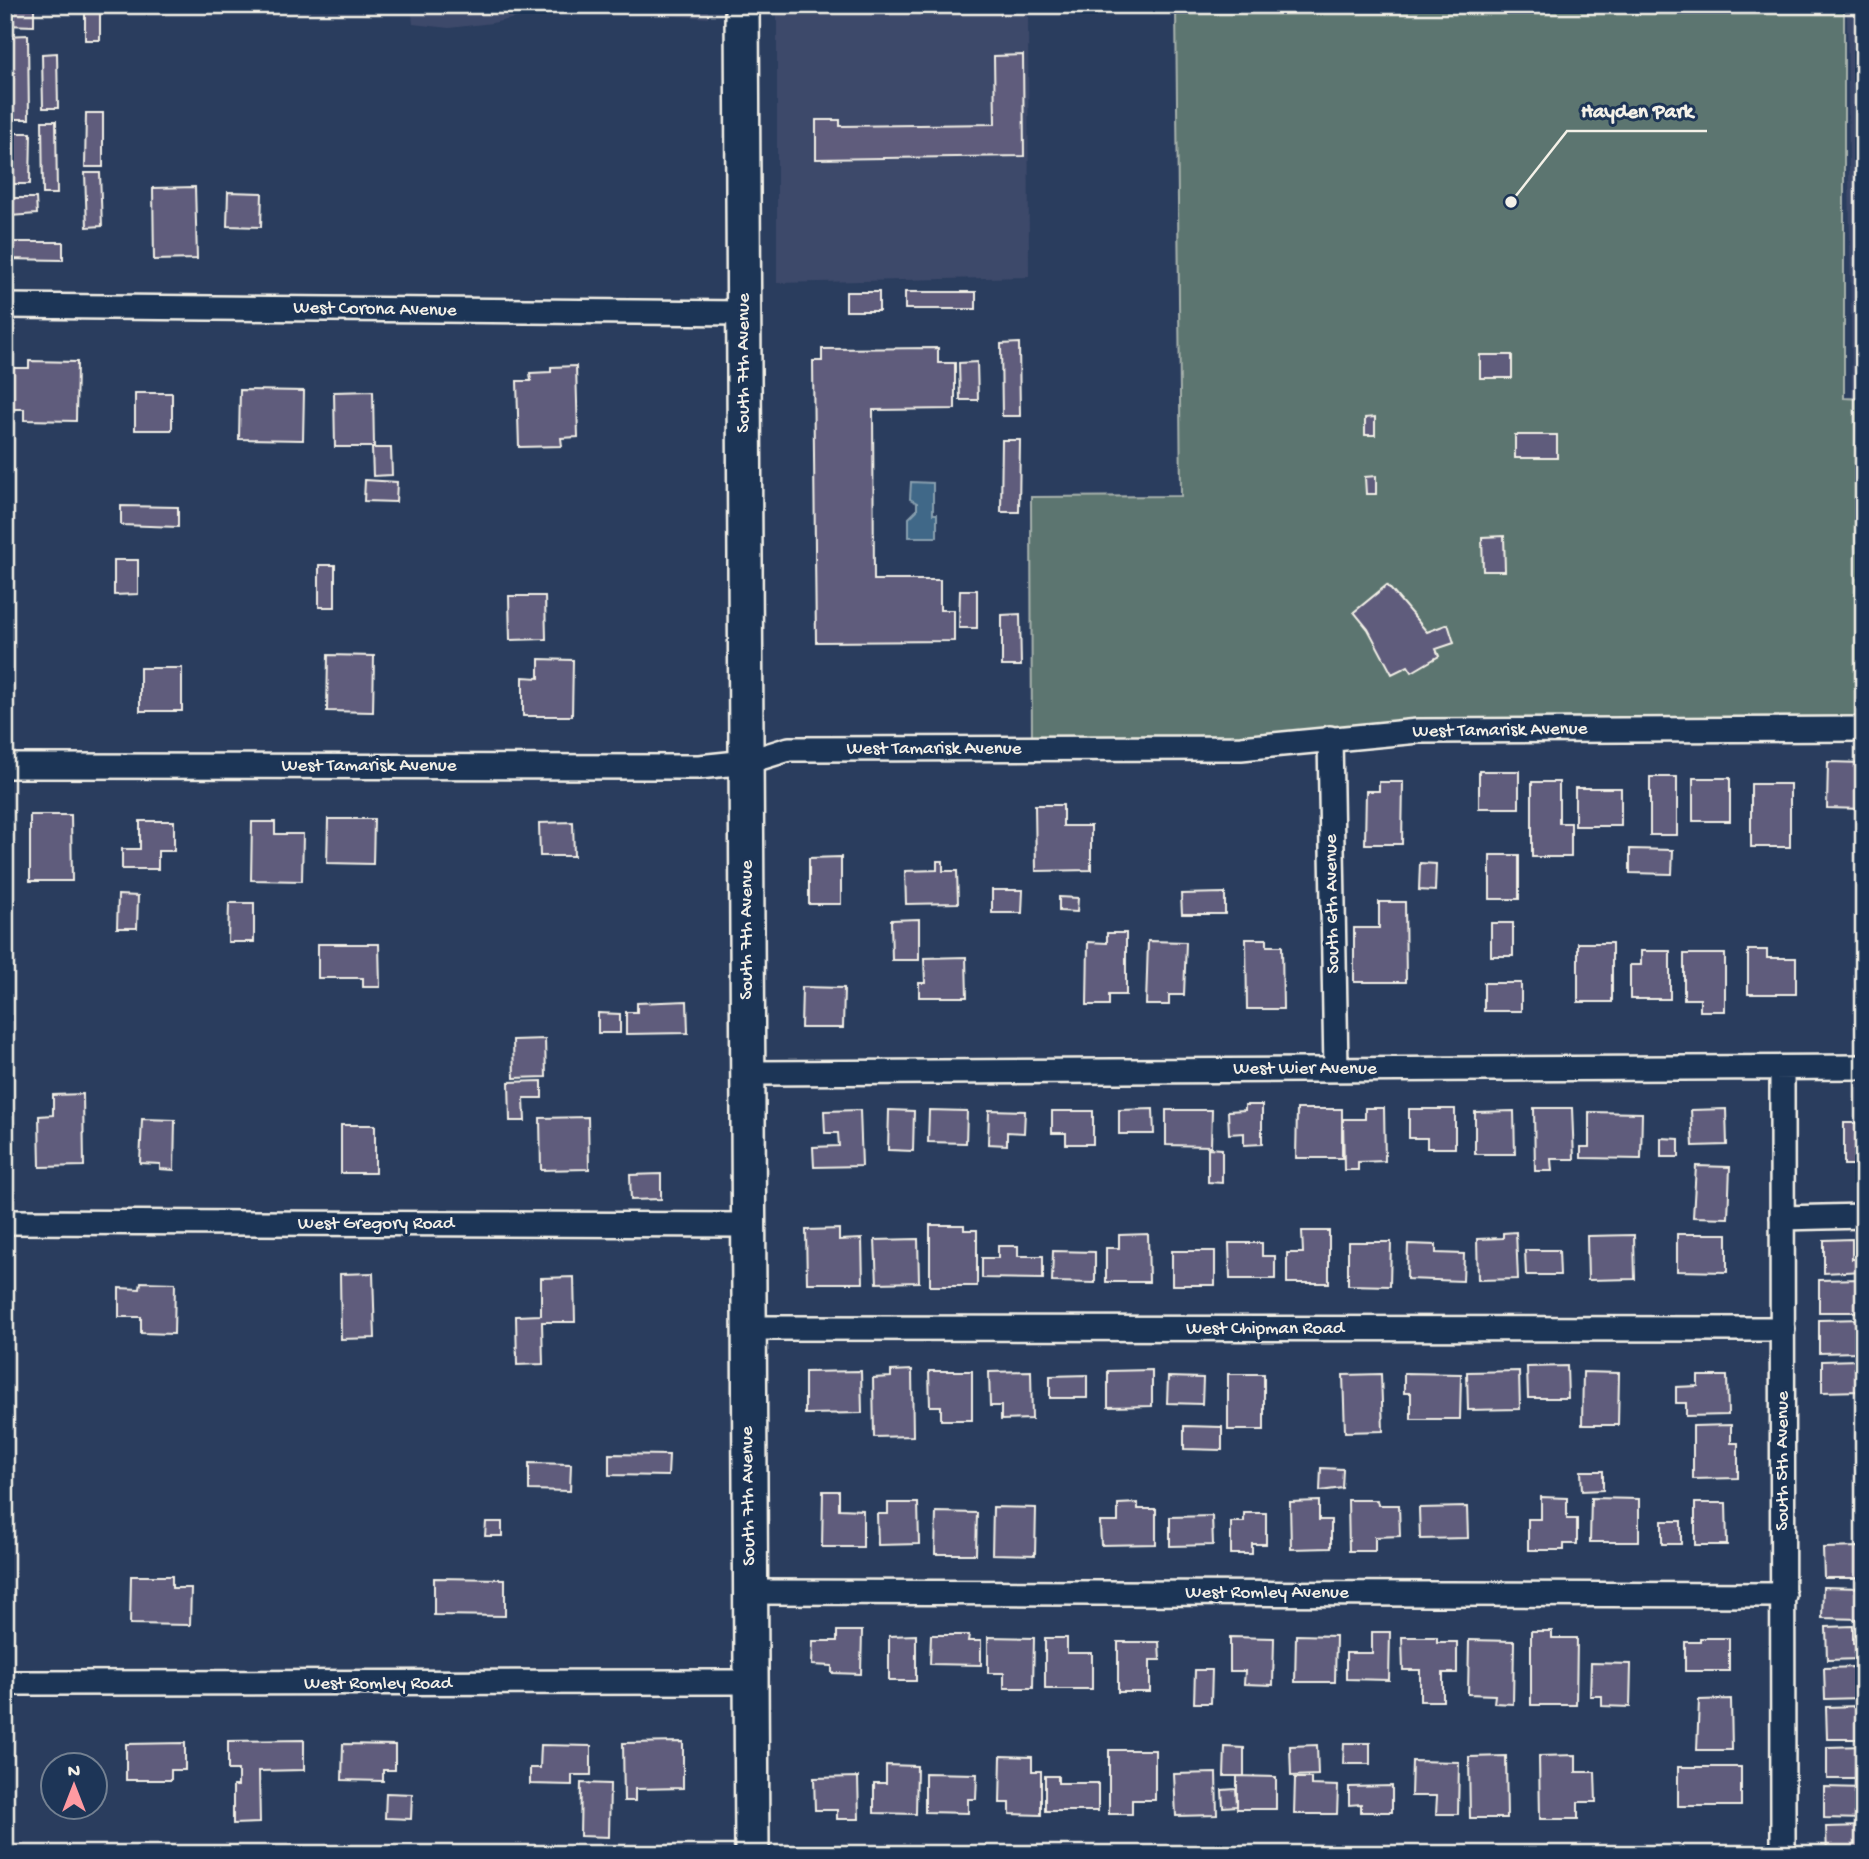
<svg xmlns="http://www.w3.org/2000/svg" width="1869" height="1859" font-family="'Gochi Hand',sans-serif">
<style>
.built{fill:#3e496a}
.green{fill:#5b7470;stroke:#a8b2ac;stroke-width:2}
.water{fill:#406888;stroke:#889fae;stroke-width:2}
.building{fill:#5e5c7b;stroke:#f4f1e8;stroke-width:2}
.lines{fill:none;stroke-linecap:round;stroke-linejoin:round}
.street-casing{stroke:#f4f1e8;stroke-width:28}
.secondary-casing{stroke:#f4f1e8;stroke-width:38}
.street{stroke:#1d3557;stroke-width:23}
.secondary{stroke:#1d3557;stroke-width:33}
.labels{text-anchor:middle;dominant-baseline:central;stroke-width:6;stroke-linejoin:round;paint-order:stroke}
.street-label{font-size:19px;fill:#f4f1e8;stroke:#1d3557}
.leader{fill:none;stroke:#f4f1e8;stroke-width:2.5}
.callout-dot{fill:#f4f1e8;stroke:#1d3557;stroke-width:2.5}
.callout-label{font-size:21px;text-anchor:middle;font-weight:bold;fill:#f4f1e8;stroke:#1d3557;stroke-width:6;stroke-linejoin:round;paint-order:stroke}
</style>
<rect width="100%" height="100%" fill="#2a3d5e"/>
<filter id="ink" filterUnits="userSpaceOnUse"><feTurbulence type="fractalNoise" baseFrequency=".0143" numOctaves="2"/><feDisplacementMap in="SourceGraphic" scale="14" xChannelSelector="R" yChannelSelector="G"/><feConvolveMatrix kernelMatrix="1 2 1 2 8 2 1 2 1" color-interpolation-filters="sRGB"/></filter>
<g filter="url(#ink)">
<path class="built" d="M411,5H577L492,23L449,28L413,24Z
M619,5H708V18L627,13Z
M777,5H1028L1029,277L777,283Z
M1847,5H1864V399H1852Z"/>
<path class="green" d="M1176,5H1844V398L1864,399V729L1032,749L1031,497L1181,496Z"/>
<path class="water" d="M911,482L933,483V514H937V537H909V518L917,510V503L910,499Z"/>
<path class="building" d="M5,5H34V26L5,25Z
M85,5H100V40H85Z
M810,5H853V8L810,9Z
M28,35L29,119H5V36Z
M57,53L58,108H43L42,54Z
M1023,55L1024,156L816,159V120H840V126L995,124L994,56Z
M86,113H103V167H85Z
M42,121H56L57,194H43Z
M5,133H31L30,184H5Z
M85,173H100L102,226L87,227Z
M195,187L197,259L154,260L153,188Z
M228,192L262,193L261,227L227,226Z
M9,198H36L37,214L10,216Z
M5,242H63V260L5,259Z
M846,292H879V311H846Z
M905,292H976V309H905Z
M1019,343L1020,416H1002L1001,344Z
M938,348V363H955V409L873,410L874,580H940V610H954V641L816,642L813,361H822V349Z
M1480,355H1512V378H1480Z
M29,361L77,362L76,421L24,420V409H5V368H29Z
M977,362L978,400H960L959,363Z
M576,366L578,437L561,438L562,446L519,447L517,381H531L530,373L551,372V367Z
M240,390L304,391L303,440L239,439Z
M373,391L374,447H335L334,392Z
M135,393H172V430H135Z
M1375,417V435H1365V418Z
M1515,435H1557V458H1515Z
M1002,440H1020L1019,512H1001Z
M372,448H391L392,475L373,476Z
M1376,476V494H1366L1365,477Z
M365,480L397,482L396,502L364,501Z
M121,506L178,507V527L121,525Z
M1504,536L1505,571H1483L1482,537Z
M114,560H138V594L114,595Z
M319,565H335V607H319Z
M1387,585L1427,632L1448,624L1454,643L1436,649L1439,656L1412,672L1408,666L1392,674L1368,629L1354,612Z
M960,590H977V628H959Z
M509,596H545L546,639L510,640Z
M1020,614L1021,666H1002V615Z
M328,655L374,656L373,712L327,711Z
M539,659L573,660L572,716H523V677L539,678Z
M140,668H182V711H140Z
M1828,762L1864,763V809L1827,808Z
M1479,771H1519V808H1479Z
M1650,777H1677V835H1650Z
M1693,778H1730V821H1693Z
M1379,782H1403L1402,844H1365L1366,791H1379Z
M1532,782H1559V823H1571V857H1532Z
M1751,784H1790V847H1751Z
M1575,788H1621V826H1575Z
M1035,805H1063V826H1091V870L1036,871Z
M30,815H71L72,881H30Z
M328,819H374L373,864L327,863Z
M140,821H174V851H158V869H122V849H140Z
M252,822H275V834H303L302,881L251,880Z
M573,822L574,856H540L539,823Z
M1630,849L1673,850L1672,874L1630,873Z
M1490,855H1519V899H1490Z
M841,857V904H809V858Z
M937,861H943V871H957L958,903L906,904L905,871L937,870Z
M1420,863L1436,864L1435,891L1419,890Z
M992,890H1023L1022,913H992Z
M1225,893V914H1182L1181,894Z
M118,895L138,896L137,928H117Z
M1059,897L1078,898L1077,912L1059,911Z
M1379,902H1405L1406,982H1354V928H1379Z
M229,903H254V942H228Z
M919,919V960H892L891,920Z
M1491,923H1513V956H1491Z
M1107,933H1126V995H1109V1005H1087L1088,942L1107,943Z
M1246,939H1267V946H1282L1283,1009H1247Z
M1148,941L1186,942L1184,995H1169V1005H1146Z
M1578,943H1612V1002H1578Z
M318,944H379L380,987H363V978H318Z
M1748,950H1767V958H1796V994H1748Z
M1641,951H1670V999H1630V965H1641Z
M1684,954H1725V1011H1700V999H1684Z
M966,957L967,997H919V983H925L924,958Z
M1484,983H1521V1011H1484Z
M802,987L844,988L843,1028H801Z
M687,1001L688,1033L626,1034V1012H637V1003Z
M598,1013L620,1014V1033H598Z
M545,1039L546,1077L514,1078L513,1040Z
M542,1081V1098H524L525,1121H510L509,1082Z
M83,1094L84,1166L40,1167L39,1116L53,1115V1095Z
M1245,1105H1262V1144L1244,1145V1133L1229,1134L1228,1111L1245,1110Z
M1365,1108H1384L1385,1161L1358,1162V1170H1344L1343,1119H1365Z
M1534,1108H1572L1574,1159H1551L1552,1171H1535Z
M1153,1109L1154,1134H1119V1110Z
M1297,1109H1342V1158H1296Z
M1409,1109H1455V1148H1427V1138H1409Z
M1726,1109L1727,1145L1693,1146L1691,1110Z
M860,1110L862,1166L814,1167L813,1147L839,1146L838,1133H825L824,1111Z
M889,1110L914,1111L913,1151L888,1150Z
M929,1110L967,1111L966,1143L928,1142Z
M989,1110L1025,1111L1024,1133L1007,1132V1145L988,1144Z
M1166,1110H1212L1211,1146L1166,1145Z
M1052,1111H1093V1144H1066V1133H1052Z
M1514,1111L1515,1154H1475V1112Z
M1589,1112L1642,1113L1641,1159L1581,1158V1147H1589Z
M588,1117L589,1169L541,1170L540,1118Z
M142,1119L175,1120L174,1170L160,1169V1164L140,1163Z
M1844,1123H1864V1165H1844Z
M341,1125H375V1173H341Z
M1661,1138L1679,1139V1157H1661Z
M1208,1148L1222,1149V1183L1208,1182Z
M1696,1166L1730,1167L1728,1218L1693,1217Z
M661,1174V1199L631,1200L630,1175Z
M930,1225H964V1230H977V1286H930Z
M839,1229V1240L862,1239L863,1283H807L806,1230Z
M1302,1231H1329V1283H1287V1253H1303Z
M1516,1232L1518,1279L1478,1280L1477,1239L1503,1238V1233Z
M1148,1234L1149,1282H1106V1248H1119V1235Z
M1677,1234H1727V1272L1677,1271Z
M1634,1235L1635,1279L1588,1280L1587,1236Z
M918,1239L919,1282L877,1283L875,1240Z
M1852,1239V1259H1864V1271L1824,1273V1240Z
M1348,1242H1391L1390,1286L1348,1285Z
M1229,1243H1262V1256H1275V1279H1230Z
M1408,1244L1436,1245V1253L1464,1254L1463,1281L1407,1279Z
M998,1246H1018V1256H1043V1279L982,1278V1258H998Z
M1525,1250H1559L1560,1275H1526Z
M1053,1251L1095,1252V1283L1052,1282Z
M1172,1251H1215V1285H1172Z
M373,1273L375,1338L341,1339L340,1274Z
M574,1277L575,1322H542L543,1364L517,1365L516,1316L541,1315V1278Z
M1862,1279V1312H1819V1280Z
M141,1282L175,1283L174,1334L141,1333V1317H119V1288L140,1289Z
M1864,1319V1334H1857V1352L1819,1353V1320Z
M1859,1360L1860,1391L1822,1392V1361Z
M1567,1366L1568,1398H1528L1527,1367Z
M912,1370L913,1436L874,1437L873,1378L891,1377V1371Z
M1152,1370V1406L1108,1407V1371Z
M861,1371L862,1413L805,1414V1372Z
M929,1371H972V1420H941V1406H930Z
M1031,1371L1032,1419L1001,1420V1406H990L989,1372Z
M1519,1371L1520,1409L1468,1410L1467,1372Z
M1583,1372L1619,1373L1618,1425H1582Z
M1404,1373L1461,1374L1460,1419H1411V1393H1404Z
M1228,1374H1264V1430H1228Z
M1381,1374L1383,1431L1345,1432L1343,1375Z
M1087,1375V1398H1050V1376Z
M1698,1376H1727L1728,1415L1686,1416V1403H1676V1387L1698,1386Z
M1168,1377L1203,1378L1202,1404L1167,1403Z
M1731,1425V1443H1738V1478L1693,1479V1426Z
M1184,1426L1222,1427V1450L1184,1449Z
M609,1454L669,1455L668,1476L609,1475Z
M529,1463L571,1464L570,1491L529,1490Z
M1321,1468L1343,1469L1342,1488L1320,1491Z
M1581,1471H1603V1490L1582,1491Z
M823,1491H839V1509L863,1510V1547H822Z
M1541,1497L1567,1498V1519H1577V1544H1564V1550H1528V1519H1541Z
M1591,1498L1639,1499V1542H1590Z
M1348,1500H1377L1378,1505H1399L1400,1536L1375,1537V1551H1349Z
M1319,1501V1520H1331V1548L1291,1549L1290,1502Z
M888,1503H918L919,1544L878,1545L877,1514H888Z
M1138,1503V1509H1156V1544L1101,1545L1100,1522H1118V1504Z
M1695,1503H1726L1727,1545H1695Z
M993,1507L1036,1508L1035,1555L992,1554Z
M1467,1507L1468,1538L1420,1539L1419,1508Z
M936,1512L977,1513L976,1554H935Z
M1244,1513H1266V1544H1252V1554H1231V1522H1244Z
M1212,1516L1213,1545L1170,1546V1517Z
M1662,1521H1681V1544H1662Z
M486,1522H502V1536H485Z
M1861,1547V1578H1824L1823,1548Z
M131,1576H172V1588H191L190,1625L130,1624Z
M434,1578L505,1579V1616L434,1615Z
M1823,1587L1862,1588L1861,1619L1822,1618Z
M5,1594H11L10,1622H5Z
M1853,1626V1643H1860V1659L1827,1660L1826,1627Z
M837,1631H862L861,1674L832,1673V1666L812,1665L813,1641H837Z
M1531,1631H1552V1638H1577L1576,1705H1531Z
M1372,1632H1390L1389,1680L1346,1679V1653H1372Z
M916,1635V1681H889V1636Z
M931,1635H969L968,1641H981V1665L930,1664Z
M1296,1635L1336,1636L1335,1682H1295Z
M988,1637L1034,1638L1033,1688H1004V1673H988Z
M1230,1637L1274,1638L1273,1685L1244,1684L1245,1671H1230Z
M1402,1637H1437V1642H1457V1673H1443V1701H1420V1670H1403Z
M1045,1638H1067V1653H1092V1689H1045Z
M1700,1638H1729V1671H1685V1642H1700Z
M1469,1640L1514,1641L1513,1704L1494,1703L1495,1695L1468,1694Z
M1118,1642H1159L1160,1660H1150V1692H1118Z
M1591,1663L1631,1664L1630,1707L1602,1706V1696H1590Z
M1862,1667V1698L1825,1699L1824,1668Z
M1195,1670H1212L1211,1703H1194Z
M1731,1699L1732,1750H1697L1699,1700Z
M1858,1706V1739H1827L1826,1707Z
M304,1740V1770L259,1771L260,1823L233,1824V1786H238V1770H228V1741Z
M683,1742V1788L635,1789V1801H624L623,1743Z
M185,1743V1770H171V1780H126V1744Z
M1344,1743H1370V1764H1343Z
M343,1744L395,1745V1770H383V1781L342,1780Z
M541,1745L591,1746V1775H572V1785L530,1784V1768H540Z
M1317,1745L1318,1775L1291,1776L1290,1746Z
M1864,1746L1861,1779H1827V1747Z
M1225,1747L1244,1748V1776H1224Z
M1109,1750H1155V1800H1132V1814H1109Z
M1576,1755V1772H1595L1596,1802H1578V1819H1540L1539,1756Z
M1001,1756L1032,1757V1771H1041V1815L1010,1814V1803H1000Z
M1506,1756L1507,1818H1470L1469,1757Z
M1412,1761L1459,1762L1458,1814H1436L1437,1796H1411Z
M886,1765L917,1766L916,1814L874,1813V1783H886Z
M1678,1767H1741V1806H1678Z
M925,1773L977,1774L976,1799H968V1813L925,1812Z
M1216,1773L1217,1815L1176,1816L1174,1774Z
M1045,1776H1058V1783H1098V1811H1045Z
M1237,1776L1276,1777V1809H1237Z
M858,1777L859,1819H837V1810H815L814,1778Z
M1295,1778H1311V1785L1338,1786L1337,1814H1294Z
M581,1783L610,1784L609,1837L580,1836Z
M1392,1786V1812H1361V1804L1349,1805V1787Z
M1824,1787L1864,1788V1819L1824,1818Z
M1236,1789L1237,1806L1223,1807L1222,1790Z
M386,1793L412,1794L411,1819L385,1818Z
M1864,1826L1862,1854H1827L1826,1827Z"/>
<g class="lines">
<g class="street-casing">
<path id="street" d="M5,306L744,313
M1330,738L1336,1069
M5,766L699,767L747,762L789,749L1241,748L1418,731L1864,729
M1782,1068L1783,1854
M746,1073L1864,1067
M1782,1218L1864,1216
M5,1222L747,1225
M748,1328L1783,1329
M750,1592L1784,1595
M5,1683L750,1682"/>
</g>
<g class="secondary-casing">
<path id="secondary" d="M742,5L752,1854"/>
</g>
<use href="#street" class="street"/>
<use href="#secondary" class="secondary"/>
</g>
</g>
<g class="labels">
<g class="street-label">
<text transform="translate(375 310) rotate(1)">West Corona Avenue</text>
<text transform="translate(744 363) rotate(-90)">South 7th Avenue</text>
<text transform="translate(1500 731) rotate(-1)">West Tamarisk Avenue</text>
<text x="934" y="749">West Tamarisk Avenue</text>
<text x="369" y="766">West Tamarisk Avenue</text>
<text transform="translate(1333 904) rotate(-91)">South 6th Avenue</text>
<text transform="translate(747 930) rotate(-90)">South 7th Avenue</text>
<text x="1305" y="1069">West Wier Avenue</text>
<text x="376" y="1224">West Gregory Road</text>
<text x="1265" y="1329">West Chipman Road</text>
<text transform="translate(1783 1461) rotate(-90)">South 5th Avenue</text>
<text transform="translate(749 1496) rotate(-91)">South 7th Avenue</text>
<text x="1267" y="1593">West Romley Avenue</text>
<text x="378" y="1684">West Romley Road</text>
</g>
</g>
<path class="leader" d="M1511 202L1567 131H1707"/>
<circle class="callout-dot" cx="1511" cy="202" r="7"/>
<g class="callout-label">
<text x="1637" y="117">Hayden Park</text>
</g>
<rect width="1869" height="1859" fill="none" stroke="#1d3557" stroke-width="28"/>
<rect x="14" y="14" width="1841" height="1831" fill="none" stroke="#f4f1e8" stroke-width="2.5" filter="url(#ink)"/>
<g transform="translate(74 1786)"><circle r="33" fill="#1d3557" stroke="#738091" stroke-width="2"/>
<path d="M0-5L12 26L0 18L-12 26Z" fill="#ff9aa2"/>
<text y="-10" font-size="19" font-weight="bold" text-anchor="middle" fill="#f4f1e8">N</text>
</g>
</svg>
